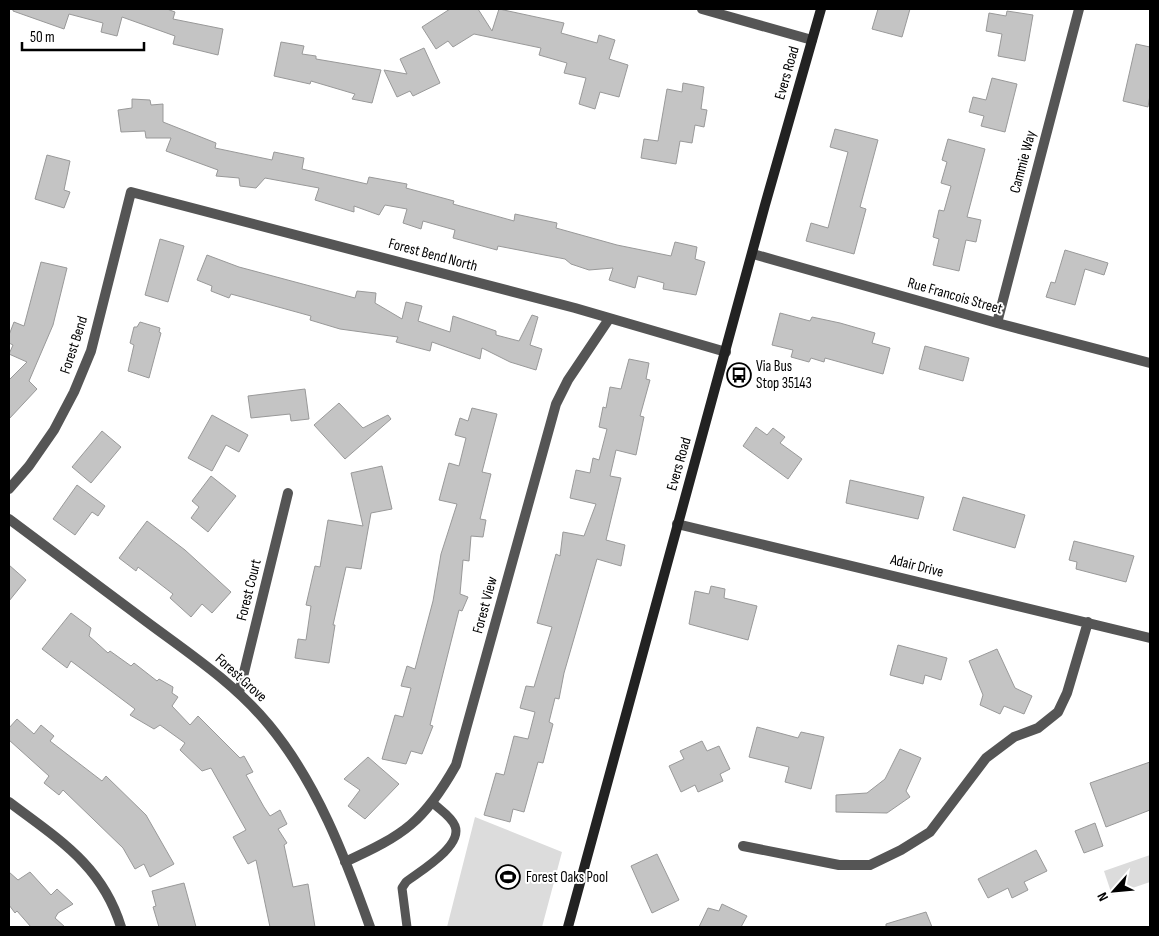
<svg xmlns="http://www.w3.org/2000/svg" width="1159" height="936" font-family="'Sofia Sans Condensed',sans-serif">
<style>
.green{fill:#dcdcdc}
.building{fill:#c4c4c4;stroke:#999}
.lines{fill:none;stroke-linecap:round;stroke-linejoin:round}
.lane{stroke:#555;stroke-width:9}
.street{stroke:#555;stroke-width:10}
.secondary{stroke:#222;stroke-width:10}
.labels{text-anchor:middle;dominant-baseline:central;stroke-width:4;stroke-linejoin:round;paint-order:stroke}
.street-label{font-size:15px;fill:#000;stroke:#fff}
.poi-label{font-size:15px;fill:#000;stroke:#fff;text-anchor:start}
</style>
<rect width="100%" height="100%" fill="#fff"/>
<path class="green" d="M475,817L562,852L542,927H447Z
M1150,855V882L1112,895L1104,871Z"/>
<path class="building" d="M13,9H167L175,12L173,19L223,29L218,55L173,44L175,36L122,17L117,36L101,32L103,23L69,14L64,29L13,11Z
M450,9H478L492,31L499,9L564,23L561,33L597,43L599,35L615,40L609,59L628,65L619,97L600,92L595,109L579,104L586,78L564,73L567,63L539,55L541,48L474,34L453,47L448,41L436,49L422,27Z
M878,9H910L902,37L872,29Z
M1007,11L1033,15L1025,61L998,56L1002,34L986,31L989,13L1006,16Z
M281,42L304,46L302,54L316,56V59L381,70L372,103L352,99L355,94L311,81L310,84L274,76Z
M1136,44L1150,47V95L1148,107L1123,101Z
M424,48L440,83L413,96L410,91L397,97L384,70L407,74L400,59Z
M992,78L1017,84L1005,132L981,126L984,116L969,112L973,97L986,100Z
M683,83L704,87L701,109L707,110L704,127L695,125L692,143L680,141L676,164L641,158L644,139L658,141L667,89L682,92Z
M132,99L150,100L151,105L163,104V122L216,143L215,148L272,160L274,152L304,158L302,169L367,184L369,177L407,184L406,188L454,201L453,204L514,221L515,214L557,223L556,228L617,245L671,256L675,242L697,247L695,259L705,262L696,295L663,289L664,283L638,276L635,288L609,280L613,268L589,270L571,264L565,259L498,246L497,250L453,238L455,230L423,221L421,229L403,223L407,209L385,205L379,215L354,206V212L315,200L319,188L265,178L256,188L240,186L239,178L216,176L218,170L166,151L171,138H146L145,131L121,132L118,110L132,108Z
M835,129L878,140L860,207L866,209L854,254L806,241L811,223L828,228L848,152L830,147Z
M948,139L985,149L967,217L981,220L976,242L966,240L959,271L933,265L939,239L933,237L939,210L944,211L951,186L941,183L947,162L942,160Z
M47,155L70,161L64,190L70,192L64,208L35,199Z
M160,239L184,246L168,302L145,295Z
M1065,250L1108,263L1104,275L1085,269L1075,305L1046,297L1051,282L1055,283Z
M207,255L239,267L355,298L357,291L376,293L375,303L402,319L406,302L422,306L418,321L450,332L453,316L496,331V335L519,341L532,315L538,317L530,345L542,349L536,370L510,362L482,348L480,359L432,342L430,351L396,342L398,337L340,329L310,320L311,316L231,294L229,298L211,291L212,286L197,280Z
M41,262L67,268L53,325L29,381L37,389L9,419V380L27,362L9,354L13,345L9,343V335L14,322L24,326Z
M780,313L810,321L812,317L840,323L875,333L872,343L890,348L883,374L825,358L824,362L811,358L809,362L791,357L793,350L772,345Z
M140,322L160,328L159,332L161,333L149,378L128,371L134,345L130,343L134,327H137Z
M925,346L969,358L963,381L919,369Z
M629,359L649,363L646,379L650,380L640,416L644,417L636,455L616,450L610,476L621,478L606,540L625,545L621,566L597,559L564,673L559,699L555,698L549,722L553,724L543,763L538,762L524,812L513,809L510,822L484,815L496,773L504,775L514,736L528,739L535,712L520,708L526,686L534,687L552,627L537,623L556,554L560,556L563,532L584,536L596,504L570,498L576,470L590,473L593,458L599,460L607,429L599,427L603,407L606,408L610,387L621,389Z
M305,389L309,419L291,421L290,414L251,418L248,396Z
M339,403L363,428L388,415L391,419L345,459L314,425Z
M472,408L497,414L482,472L491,474L480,519L486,520L483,537L471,536L469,561L463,560L460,594L468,597L462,611L459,610L430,725L433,726L422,754L411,751L406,764L382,759L395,715L403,717L411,688L401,686L407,666L415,669L433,601L441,554L457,504L439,500L449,463L459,466L466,438L455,435L460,418L468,421Z
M212,415L248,435L239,452L226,445L212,471L188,458Z
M756,427L767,435L773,428L785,437L780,443L802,459L788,479L743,446Z
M102,431L121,447L91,483L72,467Z
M382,466L392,509L371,513L361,569L346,567L333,625H335L329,663L295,658L298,639L306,640L311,606L306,605L315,566L320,567L328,520L363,526L351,473Z
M211,476L236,496L208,532L191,518L199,507L192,501Z
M850,480L924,497L918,519L846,503Z
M77,485L105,506L98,516L92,512L75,535L53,519Z
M963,497L1025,515L1015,548L953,530Z
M147,521L185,550L231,592L212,613L202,604L191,617L170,598L173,594L138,567L136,571L119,558Z
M1074,541L1134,556L1126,582L1076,569L1077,562L1069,560Z
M9,565L26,580L9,601Z
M711,586L725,589L724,598L757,606L748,640L689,624L695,591L709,594Z
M71,613L91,628L89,636L108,653L110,651L131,666L134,663L157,681L159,679L173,687L172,693L178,697L172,706L190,725L198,716L240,758L244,756L253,772L246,775L264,807L270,816L280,810L287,824L278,829L287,843L284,845L293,887L308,884L315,927H270L256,860L248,864L233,837L246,830L211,768L202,771L180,750L185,743L160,725L154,729L130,715L135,709L71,661L67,668L42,649Z
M898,645L947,658L941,680L925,675L923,684L890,675Z
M997,649L1015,688L1032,696L1024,714L1004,706L1000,714L980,705L983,695L969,661Z
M17,719L34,734L41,725L54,736L50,741L102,781L106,776L146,815L174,864L150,877L144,864L135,869L123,848L63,790L59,795L44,783L49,776L9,740V728Z
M757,727L798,738L801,732L824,737L811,789L785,782L789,767L749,757Z
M702,741L707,751L719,746L730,769L720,774L723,781L698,792L695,785L681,792L669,766L684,759L680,751Z
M900,749L921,758L906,791L910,797L887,813L836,812V795L867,793L885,779Z
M368,757L399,784L365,819L348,806L360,790L344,779Z
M1150,762V810L1106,827L1090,783Z
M1095,823L1103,846L1084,853L1075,831Z
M1036,850L1047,871L1024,882L1028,890L1012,898L1008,888L988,898L978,879Z
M657,854L679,900L652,913L631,866Z
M9,872L18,880L30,872L51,895L57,889L73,904L58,913L55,918L65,927H31L17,911L15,913L9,905Z
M184,883L196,927H159L153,907L156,906L152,891Z
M722,904L747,916L741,927H699L708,908L719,911Z
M926,912L932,927H886V924Z"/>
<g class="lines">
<path class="lane" d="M407,927L402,888L406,882C420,871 463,846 455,826C451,816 440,810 433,803"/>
<path class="street" d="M702,9L812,40
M753,254L997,323L1150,363
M997,323L1079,9
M9,489L29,466L54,430L74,392L91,351L131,192L575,308L726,352
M9,519C56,554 104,590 151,625C193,656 236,685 269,725C317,783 345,857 370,927
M677,524L1150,638
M239,693L288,493
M9,802C58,839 102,865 121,927
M743,846L839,865H870L901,850L930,832L986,758L1014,737L1038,728L1058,712L1067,693L1088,622
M345,862C404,835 424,822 456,765L556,404L568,380L609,319"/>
<path class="secondary" d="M568,927L765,205L821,9"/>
</g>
<defs>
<g id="bus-ring" transform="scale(1.25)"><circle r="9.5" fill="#fff" stroke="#000" stroke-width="1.5"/><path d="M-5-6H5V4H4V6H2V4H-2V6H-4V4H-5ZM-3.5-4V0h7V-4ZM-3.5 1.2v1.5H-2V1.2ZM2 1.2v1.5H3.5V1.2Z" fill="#000"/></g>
<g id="stadium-ring" transform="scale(1.25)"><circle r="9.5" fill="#fff" stroke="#000" stroke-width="1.5"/><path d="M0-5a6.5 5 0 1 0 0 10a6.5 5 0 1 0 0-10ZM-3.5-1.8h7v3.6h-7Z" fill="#000"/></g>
</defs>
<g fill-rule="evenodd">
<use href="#bus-ring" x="739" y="375"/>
<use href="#stadium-ring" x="508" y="877"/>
</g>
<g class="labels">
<g class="street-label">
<text transform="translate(787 73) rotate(-74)">Evers Road</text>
<text transform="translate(1023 162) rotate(-75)">Cammie Way</text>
<text transform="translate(433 255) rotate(15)">Forest Bend North</text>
<text transform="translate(955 296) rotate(16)">Rue Francois Street</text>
<text transform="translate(74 345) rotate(-72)">Forest Bend</text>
<text transform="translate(679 464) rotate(-74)">Evers Road</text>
<text transform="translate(917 566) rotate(14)">Adair Drive</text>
<text transform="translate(249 590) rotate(-76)">Forest Court</text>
<text transform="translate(485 605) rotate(-75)">Forest View</text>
<text transform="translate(241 678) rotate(42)">Forest Grove</text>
</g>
<g class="poi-label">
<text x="756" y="366">Via Bus<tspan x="756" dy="17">Stop 35143</tspan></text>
<text x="526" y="877">Forest Oaks Pool</text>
</g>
</g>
<rect width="1159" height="936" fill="none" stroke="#000000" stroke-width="20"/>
<g transform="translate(1114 891) rotate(243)" stroke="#ffffff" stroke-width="4" paint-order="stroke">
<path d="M0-4L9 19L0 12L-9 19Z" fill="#000000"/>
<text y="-8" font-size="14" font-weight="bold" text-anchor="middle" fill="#000000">N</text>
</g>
<path d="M22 42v8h122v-8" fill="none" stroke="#000000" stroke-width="2.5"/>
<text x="30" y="42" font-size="15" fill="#000000" stroke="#ffffff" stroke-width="4" paint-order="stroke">50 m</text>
</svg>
